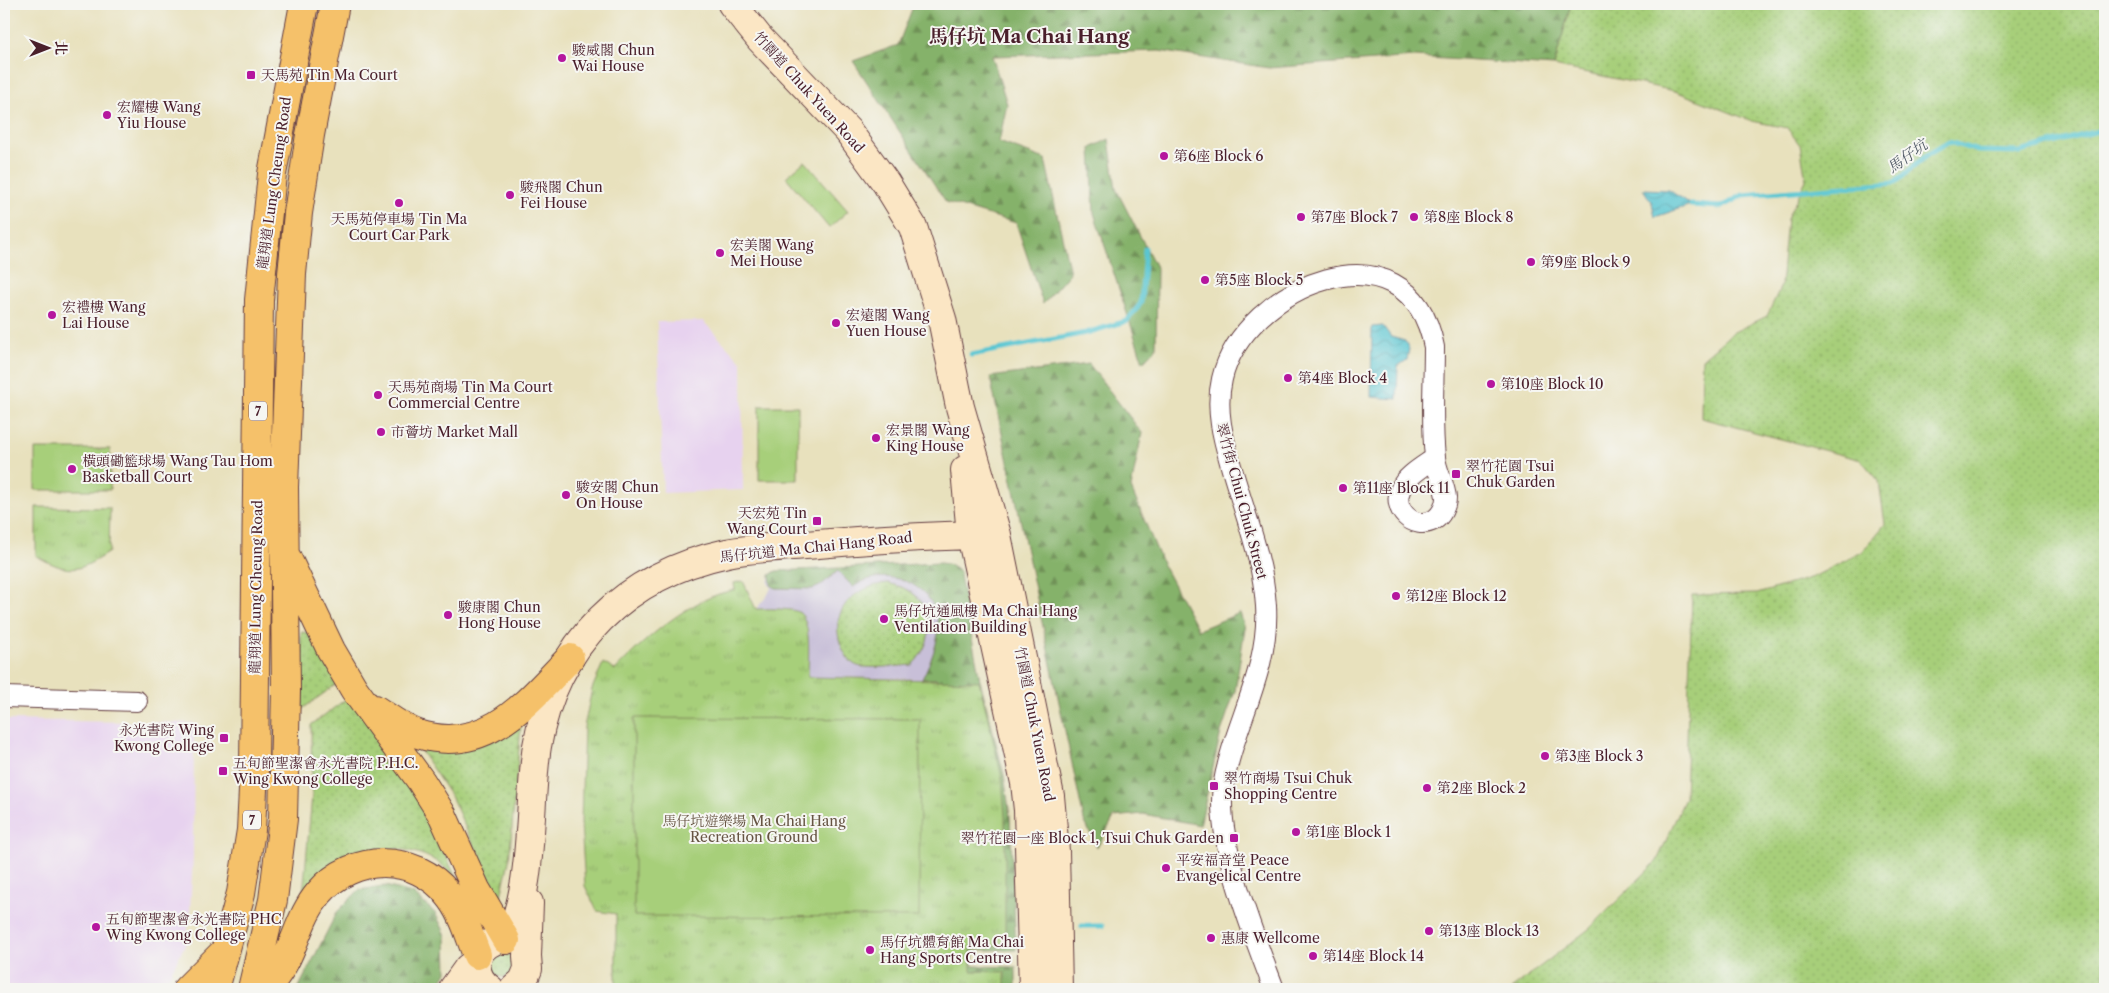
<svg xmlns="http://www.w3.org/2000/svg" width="2109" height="993" font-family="'Libre Caslon Text','Noto Serif TC',serif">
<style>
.built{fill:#e7d2ef}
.railway{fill:#c8bfd8}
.grass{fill:url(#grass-dots);stroke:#787752}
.forest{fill:url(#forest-firs);stroke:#68684a}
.park{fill:url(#park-tufts);stroke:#787752}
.garden{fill:#a7cf7a;stroke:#787752}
.water{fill:url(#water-waves);stroke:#52727e}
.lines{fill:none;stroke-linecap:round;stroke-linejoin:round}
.stream{stroke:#5ac6d2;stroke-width:5}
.minor-casing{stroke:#623c41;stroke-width:22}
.secondary-casing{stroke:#623c41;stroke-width:30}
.trunk-casing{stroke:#623c41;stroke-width:30}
.minor{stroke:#fff;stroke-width:20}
.secondary{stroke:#fbe6c4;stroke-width:28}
.trunk{stroke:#f5c16b;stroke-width:28}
.poi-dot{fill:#b5179e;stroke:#f6f6f2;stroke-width:2}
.labels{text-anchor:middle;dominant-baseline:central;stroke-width:4;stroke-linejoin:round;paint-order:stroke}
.shield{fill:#f6f6f2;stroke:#7e6067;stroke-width:1}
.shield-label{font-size:12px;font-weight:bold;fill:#4a1f2b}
.poi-label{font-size:14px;fill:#4a1f2b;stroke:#f6f6f2;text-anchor:start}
.street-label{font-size:14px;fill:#4a1f2b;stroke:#f6f6f2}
.park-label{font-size:14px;fill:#665443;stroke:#f6f6f2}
.water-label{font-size:15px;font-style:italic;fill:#505965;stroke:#f6f6f2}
.district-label{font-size:19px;font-weight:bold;fill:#4a1f2b;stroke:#f6f6f2}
</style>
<defs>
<pattern id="grass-dots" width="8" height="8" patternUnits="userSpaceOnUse" patternTransform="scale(1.25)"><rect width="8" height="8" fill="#a7cf7a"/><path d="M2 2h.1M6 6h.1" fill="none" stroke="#91b16a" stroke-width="1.8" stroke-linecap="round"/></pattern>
<pattern id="forest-firs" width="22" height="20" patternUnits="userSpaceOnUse" patternTransform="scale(1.25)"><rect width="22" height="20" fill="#85b26a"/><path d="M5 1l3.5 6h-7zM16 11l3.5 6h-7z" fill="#6f9057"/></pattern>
<pattern id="park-tufts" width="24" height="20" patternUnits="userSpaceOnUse" patternTransform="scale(1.25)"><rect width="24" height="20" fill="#a7cf7a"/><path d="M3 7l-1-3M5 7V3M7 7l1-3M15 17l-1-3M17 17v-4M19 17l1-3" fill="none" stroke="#91b16a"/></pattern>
<pattern id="water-waves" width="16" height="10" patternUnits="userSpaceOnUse" patternTransform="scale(1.25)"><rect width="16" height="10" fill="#5ac6d2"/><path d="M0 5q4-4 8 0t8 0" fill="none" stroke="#4ca0ab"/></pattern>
</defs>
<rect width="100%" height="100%" fill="#f6f6f2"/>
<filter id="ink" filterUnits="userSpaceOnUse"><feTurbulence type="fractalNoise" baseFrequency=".02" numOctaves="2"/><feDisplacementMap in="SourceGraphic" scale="10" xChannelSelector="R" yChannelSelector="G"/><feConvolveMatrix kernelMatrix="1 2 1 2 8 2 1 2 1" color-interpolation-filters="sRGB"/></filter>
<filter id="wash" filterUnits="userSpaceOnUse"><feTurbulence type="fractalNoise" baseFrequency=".0096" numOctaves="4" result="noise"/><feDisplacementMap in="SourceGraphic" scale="20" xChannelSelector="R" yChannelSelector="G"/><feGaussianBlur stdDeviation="1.12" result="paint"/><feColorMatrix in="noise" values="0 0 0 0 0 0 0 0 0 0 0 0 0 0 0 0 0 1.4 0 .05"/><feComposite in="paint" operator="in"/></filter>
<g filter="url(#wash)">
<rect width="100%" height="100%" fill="#e8e1bd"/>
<path class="built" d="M703,321L742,362L743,490L663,493L657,322Z
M4,720L194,723L193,856L190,911L186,943L168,978L146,988L4,986Z"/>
<path class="railway" d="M948,564L959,571L980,680L808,677L807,626L756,609L767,596L771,588L768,583L770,575L776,571Z"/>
<path class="grass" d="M1571,4H2105V989H1511L1589,929L1657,861L1685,798L1692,595L1757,594L1813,577L1862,552L1885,524L1879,481L1861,460L1701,418L1702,359L1732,333L1767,316L1781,286L1787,219L1806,180L1800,145L1787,128L1752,121L1675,91L1554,66Z
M888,583C893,585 901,586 906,589C938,606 934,644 912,665C902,666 866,669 858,666C851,664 846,656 843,650C826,613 852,587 888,583Z
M301,632L311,633L338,683L301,710Z
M350,696L416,788L456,878C451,873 445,867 439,863C404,840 356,846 324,872C316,878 310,887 303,894L312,795L311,725Z
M520,725L521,726L509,861L500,900L492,886L452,798L421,751L423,747Z
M490 964a13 13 0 1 1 26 0a13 13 0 1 1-26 0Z"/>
<path class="forest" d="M914,4H1571L1554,66L1414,57L1269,68L1159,51L992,56L1007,104L999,142L1045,159L1070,273L1043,304L1016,223L946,202L853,61L898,45Z
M1109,139L1116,189L1157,269L1156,348L1143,362L1094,213L1091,148Z
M1089,364L1142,433L1131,488L1163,565L1198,630L1240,613L1245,628L1235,691L1221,732L1200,825L1143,814L1114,817L1097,848L1084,820L990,377Z
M940,563L948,564L959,571L980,680L1004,775L1010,816L1016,950H974L973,966L1016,967V989H963L937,679H922C931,660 942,637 937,616C930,587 898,572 870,579C865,580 858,584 853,587L838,571L820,586L813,589L775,588L771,585L770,575L776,571Z
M386,886L414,894L435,913L446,935L447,972L437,989H298L337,912L359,890Z"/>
<path class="park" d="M36,507L110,508L109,552C77,573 70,574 36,556Z
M743,581L756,609C768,609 783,608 796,611C813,615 808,662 808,677L979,681L1002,778L1005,817V946H971V971L1005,972V989H616V914L597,911L585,886L581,823L584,727L592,689L603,663L615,670C645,639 691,597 735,590L734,583Z"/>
<path class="garden" d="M805,161L848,211L829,228L786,177Z
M759,406H798V480H759Z
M35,449H110V490H35Z
M634,718L920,719L919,917L634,916Z"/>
<path class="water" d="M1643,189L1669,190L1691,205L1655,217L1652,203Z
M1383,326L1391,337L1405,341L1409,349L1407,360L1398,366L1397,399L1371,397L1372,327Z"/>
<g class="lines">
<path class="stream" d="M1691,205L1721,207L1743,195L1895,183L1927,155L1949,142L1978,151L2020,152L2098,131H2105
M971,355L1086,333L1127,321L1141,303L1145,248
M1082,926H1102"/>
</g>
</g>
<g filter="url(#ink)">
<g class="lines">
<g class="minor-casing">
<path id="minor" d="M4,697L137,701
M1274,989C1255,938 1215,840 1223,787C1233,725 1270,671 1266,606C1263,558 1244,512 1231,466C1223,438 1215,409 1222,379C1243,287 1409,216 1434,347C1434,383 1431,421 1435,457C1436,471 1445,484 1446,498C1446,506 1441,516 1434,520C1413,531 1391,509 1401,488C1406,476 1424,466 1435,458"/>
</g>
<g class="secondary-casing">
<path id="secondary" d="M732,4L760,39L848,131L886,183L913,227L942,319L960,407L997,535L1050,796L1055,851L1058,989
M965,470L971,535L1025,783L1028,810L1033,989
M506,940C535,894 528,801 537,746C555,642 626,575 727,553C757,547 788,547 818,544C878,539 937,535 997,535
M453,989L468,968L475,963
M490,989C471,976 472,950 494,941
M514,989L523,981L528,969L527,956L529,903"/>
</g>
<g class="trunk-casing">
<path id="trunk" d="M287,558L331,650L354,689L421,781L443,816L476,889L506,940
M375,709C389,718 403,729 418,734C487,756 528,701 570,658
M187,989L223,953
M215,989L241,893L251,830L254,770L259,300L272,174L304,4
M252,989L273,900L283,819L286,691L284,487L292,274L298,213L310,135L335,4
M266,989C273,980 280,971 285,961C297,938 302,913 319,893C353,853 415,853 448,894C463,911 469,935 477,955"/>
</g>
<use href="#minor" class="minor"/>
<use href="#secondary" class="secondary"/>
<use href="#trunk" class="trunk"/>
</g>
</g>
<g class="poi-dot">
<circle cx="562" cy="58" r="5"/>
<rect x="246" y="70" width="10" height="10" rx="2.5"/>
<circle cx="107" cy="115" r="5"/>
<circle cx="1164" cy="156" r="5"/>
<circle cx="510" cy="195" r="5"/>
<circle cx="399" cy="203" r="5"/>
<circle cx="1301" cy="217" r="5"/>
<circle cx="1414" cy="217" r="5"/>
<circle cx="720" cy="253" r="5"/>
<circle cx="1531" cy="262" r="5"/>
<circle cx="1205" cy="280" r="5"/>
<circle cx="52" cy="315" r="5"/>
<circle cx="836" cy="323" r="5"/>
<circle cx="1288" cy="378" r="5"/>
<circle cx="1491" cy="384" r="5"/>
<circle cx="378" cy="395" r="5"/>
<circle cx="381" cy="432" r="5"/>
<circle cx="876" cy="438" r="5"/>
<circle cx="72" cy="469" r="5"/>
<rect x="1451" y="469" width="10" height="10" rx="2.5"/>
<circle cx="1343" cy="488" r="5"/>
<circle cx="566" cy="495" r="5"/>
<rect x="812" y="516" width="10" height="10" rx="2.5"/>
<circle cx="1396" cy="596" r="5"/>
<circle cx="448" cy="615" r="5"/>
<circle cx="884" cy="619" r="5"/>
<rect x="219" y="733" width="10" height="10" rx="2.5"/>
<circle cx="1545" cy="756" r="5"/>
<rect x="218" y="766" width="10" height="10" rx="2.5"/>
<rect x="1209" y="781" width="10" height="10" rx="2.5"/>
<circle cx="1427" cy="788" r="5"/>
<circle cx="1296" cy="832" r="5"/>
<rect x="1229" y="833" width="10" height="10" rx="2.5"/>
<circle cx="1166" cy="868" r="5"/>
<circle cx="96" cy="927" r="5"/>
<circle cx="1429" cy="931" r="5"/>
<circle cx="1211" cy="938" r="5"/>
<circle cx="870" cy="950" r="5"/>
<circle cx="1313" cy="956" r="5"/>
</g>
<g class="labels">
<g class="shield">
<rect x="249" y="401.5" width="18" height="19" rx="4"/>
<rect x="243" y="810.5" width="18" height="19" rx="4"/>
</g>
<g class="shield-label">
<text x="258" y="411">7</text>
<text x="252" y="820">7</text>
</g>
<g class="poi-label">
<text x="572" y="50">駿威閣 Chun<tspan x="572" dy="16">Wai House</tspan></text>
<text x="261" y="75">天馬苑 Tin Ma Court</text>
<text x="117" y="107">宏耀樓 Wang<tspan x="117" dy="16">Yiu House</tspan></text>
<text x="1174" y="156">第6座 Block 6</text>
<text x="520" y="187">駿飛閣 Chun<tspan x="520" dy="16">Fei House</tspan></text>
<text x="1311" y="217">第7座 Block 7</text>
<text x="1424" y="217">第8座 Block 8</text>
<text x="399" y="219" text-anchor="middle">天馬苑停車場 Tin Ma<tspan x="399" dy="16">Court Car Park</tspan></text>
<text x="730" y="245">宏美閣 Wang<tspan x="730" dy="16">Mei House</tspan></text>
<text x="1541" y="262">第9座 Block 9</text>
<text x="1215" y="280">第5座 Block 5</text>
<text x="62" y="307">宏禮樓 Wang<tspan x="62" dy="16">Lai House</tspan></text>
<text x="846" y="315">宏遠閣 Wang<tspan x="846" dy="16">Yuen House</tspan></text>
<text x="1298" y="378">第4座 Block 4</text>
<text x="1501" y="384">第10座 Block 10</text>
<text x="388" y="387">天馬苑商場 Tin Ma Court<tspan x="388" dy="16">Commercial Centre</tspan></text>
<text x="886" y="430">宏景閣 Wang<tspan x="886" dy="16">King House</tspan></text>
<text x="391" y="432">市薈坊 Market Mall</text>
<text x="82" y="461">橫頭磡籃球場 Wang Tau Hom<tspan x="82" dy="16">Basketball Court</tspan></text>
<text x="1466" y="466">翠竹花園 Tsui<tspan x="1466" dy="16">Chuk Garden</tspan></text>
<text x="576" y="487">駿安閣 Chun<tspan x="576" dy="16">On House</tspan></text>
<text x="1353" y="488">第11座 Block 11</text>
<text x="807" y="513" text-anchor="end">天宏苑 Tin<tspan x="807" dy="16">Wang Court</tspan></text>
<text x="1406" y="596">第12座 Block 12</text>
<text x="458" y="607">駿康閣 Chun<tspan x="458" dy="16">Hong House</tspan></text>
<text x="894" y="611">馬仔坑通風樓 Ma Chai Hang<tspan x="894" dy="16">Ventilation Building</tspan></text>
<text x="214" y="730" text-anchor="end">永光書院 Wing<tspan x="214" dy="16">Kwong College</tspan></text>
<text x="1555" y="756">第3座 Block 3</text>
<text x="233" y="763">五旬節聖潔會永光書院 P.H.C.<tspan x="233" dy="16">Wing Kwong College</tspan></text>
<text x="1224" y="778">翠竹商場 Tsui Chuk<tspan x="1224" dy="16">Shopping Centre</tspan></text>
<text x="1437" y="788">第2座 Block 2</text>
<text x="1306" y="832">第1座 Block 1</text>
<text x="1224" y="838" text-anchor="end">翠竹花園一座 Block 1, Tsui Chuk Garden</text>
<text x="1176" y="860">平安福音堂 Peace<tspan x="1176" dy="16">Evangelical Centre</tspan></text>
<text x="106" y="919">五旬節聖潔會永光書院 PHC<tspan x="106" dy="16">Wing Kwong College</tspan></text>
<text x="1439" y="931">第13座 Block 13</text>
<text x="1221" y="938">惠康 Wellcome</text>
<text x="880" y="942">馬仔坑體育館 Ma Chai<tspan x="880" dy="16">Hang Sports Centre</tspan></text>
<text x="1323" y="956">第14座 Block 14</text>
</g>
<g class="street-label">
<text transform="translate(809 92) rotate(48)">竹園道 Chuk Yuen Road</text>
<text transform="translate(274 183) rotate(-82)">龍翔道 Lung Cheung Road</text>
<text transform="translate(1242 501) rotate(75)">翠竹街 Chui Chuk Street</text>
<text transform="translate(816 547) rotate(-6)">馬仔坑道 Ma Chai Hang Road</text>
<text transform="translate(256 587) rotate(-89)">龍翔道 Lung Cheung Road</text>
<text transform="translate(1035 724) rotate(79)">竹園道 Chuk Yuen Road</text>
</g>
<g class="park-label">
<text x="754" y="821">馬仔坑遊樂場 Ma Chai Hang<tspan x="754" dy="16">Recreation Ground</tspan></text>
</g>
<g class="water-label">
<text transform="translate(1907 156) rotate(-36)">馬仔坑</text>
</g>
<g class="district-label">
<text x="1029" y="36">馬仔坑 Ma Chai Hang</text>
</g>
</g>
<rect width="2109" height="993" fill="none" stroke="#f6f6f2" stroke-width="20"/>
<g transform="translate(48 48) rotate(90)" stroke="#f6f6f2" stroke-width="4" paint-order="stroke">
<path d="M0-4L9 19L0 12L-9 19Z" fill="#4a1f2b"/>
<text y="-8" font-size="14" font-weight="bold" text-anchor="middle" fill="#4a1f2b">北</text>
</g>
</svg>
